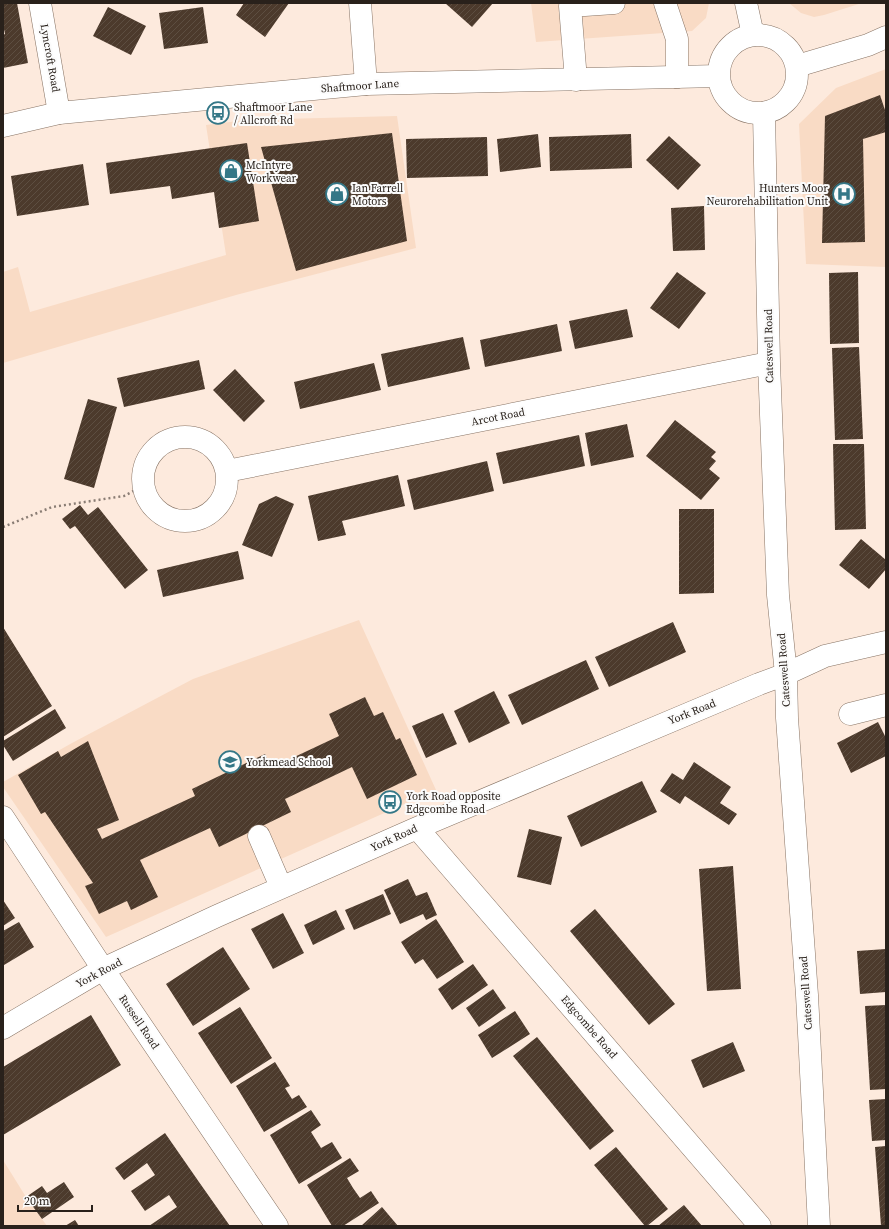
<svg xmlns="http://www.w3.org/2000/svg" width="889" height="1229" font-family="'Source Serif 4',serif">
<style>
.built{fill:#f9dbc5}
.building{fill:url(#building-hatch)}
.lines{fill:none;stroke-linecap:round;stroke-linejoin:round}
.minor-casing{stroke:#887465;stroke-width:23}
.major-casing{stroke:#887465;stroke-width:23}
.path{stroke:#8a7d74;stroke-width:2.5;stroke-dasharray:2 3;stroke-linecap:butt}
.minor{stroke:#fff;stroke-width:22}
.major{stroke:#fff;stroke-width:22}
.labels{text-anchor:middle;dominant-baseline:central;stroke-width:4;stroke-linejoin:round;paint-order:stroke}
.street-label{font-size:11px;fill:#29211b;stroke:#fbfbfb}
.poi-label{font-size:11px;fill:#29211b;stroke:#fbfbfb;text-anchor:start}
</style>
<defs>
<pattern id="building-hatch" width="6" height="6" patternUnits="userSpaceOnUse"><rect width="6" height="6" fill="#4c3a2c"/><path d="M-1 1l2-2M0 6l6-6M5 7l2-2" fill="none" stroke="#5d4e41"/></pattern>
</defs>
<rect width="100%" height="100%" fill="#fdeadd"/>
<path class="built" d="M531,3H709L706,18L692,31L536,42Z
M789,3H862L824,15L814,17L801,13Z
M886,69V267L806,264L799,124L836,88Z
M397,116L416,248L236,295L3,363V272L18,267L30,312L226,255L206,125L246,120Z
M359,620L436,790L106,937L3,787V782L72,743L193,679Z
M3,1160L26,1197L47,1226H3Z"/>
<path class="building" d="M3,3H17L28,63L3,68V35L5,34L3,25Z
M244,3H289L265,37L236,15Z
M445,3H493L472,27Z
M108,7L146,26L131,55L93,36Z
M203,7L208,43L164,49L159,13Z
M880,95L886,113V132L863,139L865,242L822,243L825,116Z
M392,133L407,241L296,271L261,147Z
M538,134L541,167L500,172L497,139Z
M631,134L632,168L550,171L549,137Z
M669,136L701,165L678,190L646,160Z
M487,137L488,176L407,178L406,139Z
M247,143L259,221L219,228L214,192L172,199L170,186L110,194L106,163Z
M83,164L89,205L17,216L11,176Z
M704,206L705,250L673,251L671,208Z
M677,272L706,293L679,329L650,308Z
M858,272L859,343L830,344L829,273Z
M627,309L633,337L575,349L569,321Z
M557,324L562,351L485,367L480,340Z
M463,337L470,369L388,387L381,354Z
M859,347L863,439L835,440L832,348Z
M199,360L205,389L124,407L117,378Z
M374,363L381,390L300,409L294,382Z
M235,369L265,401L244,422L213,390Z
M88,399L117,407L94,488L64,479Z
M675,420L716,452L711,457L716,461L709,469L720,478L701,500L646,456Z
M627,424L634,457L591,466L585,433Z
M579,435L585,466L503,484L496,453Z
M833,444H864L866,529L835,530Z
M487,461L494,491L414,510L407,480Z
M398,475L405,506L342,521L346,535L318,541L308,496Z
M276,496L294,504L272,557L242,545L259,504Z
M80,505L88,515L98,507L148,570L125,589L75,526L70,529L62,519Z
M679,509H714V593L679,594Z
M861,539L886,560V569L869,589L839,565Z
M238,551L244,579L163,597L157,570Z
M673,622L686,652L609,687L595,657Z
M3,627L52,706L3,737Z
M586,660L599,689L522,725L508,695Z
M494,691L510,723L469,743L454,711Z
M365,697L374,716L383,712L396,740L400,738L417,775L367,799L352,767L285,799L291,812L219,847L210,828L140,860L158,897L131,910L127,901L99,914L85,886L93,883L45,812L41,814L18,775L58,751L61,757L88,741L119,820L97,829L102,839L195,796L192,789L265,754L271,768L339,736L329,714Z
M55,709L66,728L13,761L3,745V741Z
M443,713L457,744L426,758L412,726Z
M878,722L886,738V756L851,773L837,743Z
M694,762L731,787L720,803L737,814L729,825L685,796L680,804L660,791L672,773L683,780Z
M642,781L657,812L581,847L567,816Z
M529,829L562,837L551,885L517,877Z
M733,866L741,989L707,991L699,869Z
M408,879L416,896L427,892L437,915L426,920L423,914L400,924L384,890Z
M383,894L391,914L354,930L345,910Z
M3,900L15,918L3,926Z
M595,909L675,1004L649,1025L570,931Z
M336,910L345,929L313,945L304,925Z
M283,913L304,953L273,969L251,929Z
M436,919L464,962L437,979L423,959L415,964L401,942Z
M19,922L34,947L4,965L3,964V931Z
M223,947L250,989L193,1026L166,984Z
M886,949V992L860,994L857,951Z
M473,964L488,985L452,1010L438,989Z
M493,989L506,1008L479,1027L466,1008Z
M886,1005V1089L870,1090L865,1006Z
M240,1007L272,1058L231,1084L198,1033Z
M515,1011L530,1034L492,1058L478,1035Z
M91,1015L121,1065L3,1135V1067Z
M537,1037L614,1131L590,1150L513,1056Z
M733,1042L745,1071L703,1088L691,1060Z
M275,1062L290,1086L285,1088L292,1099L299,1095L307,1107L264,1132L236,1086Z
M886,1099V1140L872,1141L869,1100Z
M311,1110L321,1125L311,1132L321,1148L332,1142L342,1158L299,1184L270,1135Z
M165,1133L199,1182L230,1226H149L177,1207L169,1195L145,1211L131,1191L155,1175L147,1163L124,1180L115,1168Z
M886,1146V1226H881L875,1147Z
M616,1147L668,1209L647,1226H645L594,1165Z
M350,1158L359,1171L347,1178L353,1188L360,1198L371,1191L379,1203L343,1226H332L307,1185Z
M64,1182L74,1197L42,1219L26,1197L42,1186L47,1193Z
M684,1205L702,1226H658Z
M382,1207L398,1226H361Z
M75,1220L79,1226H65Z"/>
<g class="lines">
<g class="minor-casing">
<path id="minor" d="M40,3L59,113
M360,3L366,84
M665,3L677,39V77
M746,3L753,35
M576,80L570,6L614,3
M764,113L769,363L778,595L786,674L787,718L807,995L819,1226
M143 479a42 42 0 1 1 84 0a42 42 0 1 1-84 0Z
M227,471L769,363
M850,714L886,705
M3,817L103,969L277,1226
M417,828L760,1226
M259,836L281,887
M3,1028L103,969L217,916L417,828L759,684L786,674L825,656L886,642"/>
</g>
<g class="major-casing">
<path id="major" d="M719 74a39 39 0 1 1 78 0a39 39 0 1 1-78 0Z
M797,66L868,45L886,37
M3,126L59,113L366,84L719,76"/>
</g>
<path class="path" d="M3,527L52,507L124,496L143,486"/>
<use href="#minor" class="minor"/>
<use href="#major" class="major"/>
</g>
<defs>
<g id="bus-ring" transform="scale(1.15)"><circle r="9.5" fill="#fbfbfb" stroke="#347787" stroke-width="1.5"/><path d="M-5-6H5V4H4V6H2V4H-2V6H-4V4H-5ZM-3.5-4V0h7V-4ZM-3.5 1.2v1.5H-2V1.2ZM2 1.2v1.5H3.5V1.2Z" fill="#347787"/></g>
<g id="shop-ring" transform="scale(1.15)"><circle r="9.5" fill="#fbfbfb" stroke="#347787" stroke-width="1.5"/><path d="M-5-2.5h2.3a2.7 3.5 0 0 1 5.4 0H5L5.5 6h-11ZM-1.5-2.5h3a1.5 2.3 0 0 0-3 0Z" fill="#347787"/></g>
<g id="hospital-ring" transform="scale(1.15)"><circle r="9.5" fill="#fbfbfb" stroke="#347787" stroke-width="1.5"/><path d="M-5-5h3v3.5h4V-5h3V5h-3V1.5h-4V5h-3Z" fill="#347787"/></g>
<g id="school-ring" transform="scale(1.15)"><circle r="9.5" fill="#fbfbfb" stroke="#347787" stroke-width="1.5"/><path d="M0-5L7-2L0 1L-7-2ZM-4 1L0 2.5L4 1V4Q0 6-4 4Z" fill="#347787"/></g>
</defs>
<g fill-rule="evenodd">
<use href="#bus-ring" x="218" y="113"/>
<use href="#shop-ring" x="231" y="171"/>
<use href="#shop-ring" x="337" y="194"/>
<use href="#hospital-ring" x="844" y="194"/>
<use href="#school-ring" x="230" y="762"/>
<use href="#bus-ring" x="390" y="802"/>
</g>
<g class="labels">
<g class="street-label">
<text transform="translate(50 58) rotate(80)">Lyncroft Road</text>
<text transform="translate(360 86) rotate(-4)">Shaftmoor Lane</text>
<text transform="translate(769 346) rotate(-91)">Cateswell Road</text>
<text transform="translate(498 417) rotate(-11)">Arcot Road</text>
<text transform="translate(784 670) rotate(-94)">Cateswell Road</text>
<text transform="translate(692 712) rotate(-22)">York Road</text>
<text transform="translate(394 838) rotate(-24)">York Road</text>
<text transform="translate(99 973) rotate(-28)">York Road</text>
<text transform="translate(806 993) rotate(-94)">Cateswell Road</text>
<text transform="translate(139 1022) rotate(56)">Russell Road</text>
<text transform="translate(589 1027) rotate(49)">Edgcombe Road</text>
</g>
<g class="poi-label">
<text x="234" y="107">Shaftmoor Lane<tspan x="234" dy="13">/ Allcroft Rd</tspan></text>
<text x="246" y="165">McIntyre<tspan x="246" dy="13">Workwear</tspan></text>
<text x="352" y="188">Ian Farrell<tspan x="352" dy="13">Motors</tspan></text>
<text x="828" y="188" text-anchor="end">Hunters Moor<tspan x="828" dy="13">Neurorehabilitation Unit</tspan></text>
<text x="246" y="762">Yorkmead School</text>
<text x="406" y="796">York Road opposite<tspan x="406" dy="13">Edgcombe Road</tspan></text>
</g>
</g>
<rect width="889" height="1229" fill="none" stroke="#29211b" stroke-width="8"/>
<path d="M18 1205v6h74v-6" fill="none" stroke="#29211b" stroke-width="2"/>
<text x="24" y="1205" font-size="12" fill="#29211b" stroke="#fbfbfb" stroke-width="3" paint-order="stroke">20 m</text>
</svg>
